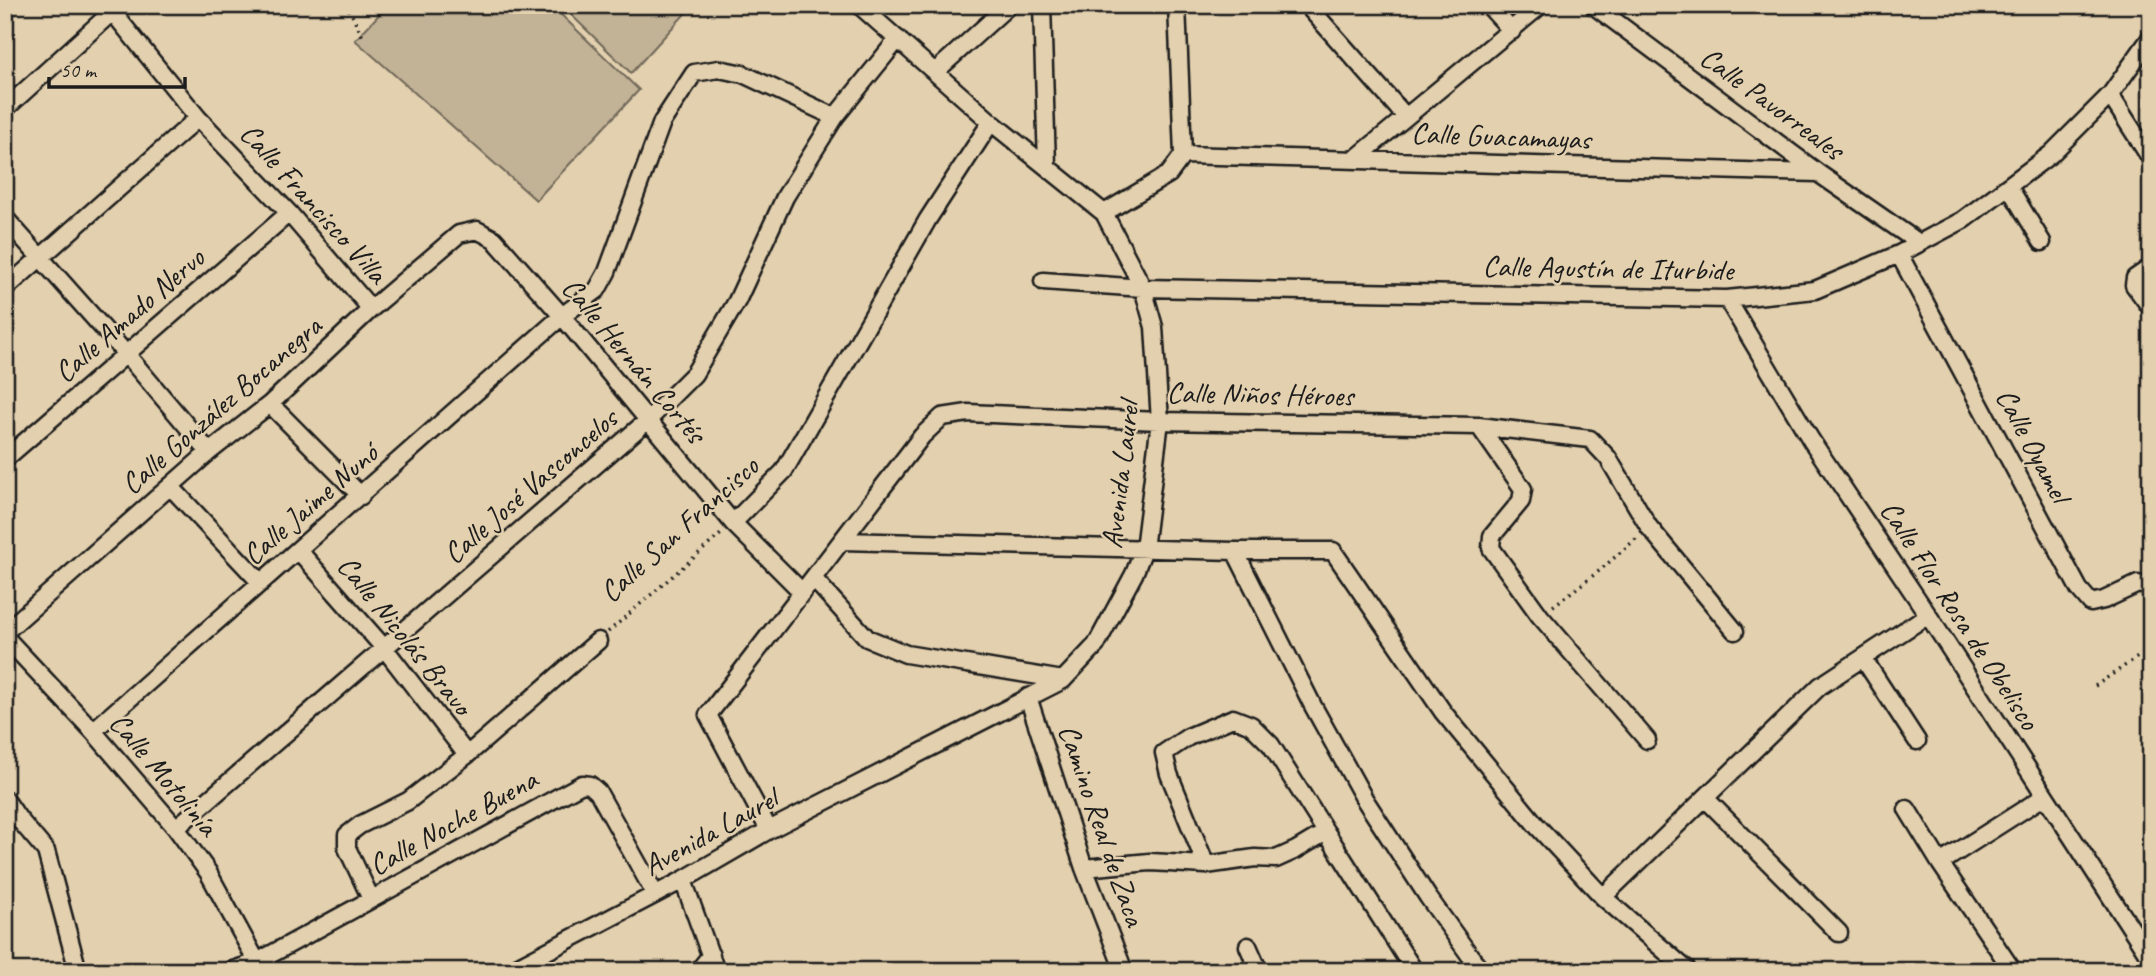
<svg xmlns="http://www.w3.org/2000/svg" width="2156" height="976" font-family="Caveat,sans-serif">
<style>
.green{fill:#c2b296;stroke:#6f6759;stroke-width:2}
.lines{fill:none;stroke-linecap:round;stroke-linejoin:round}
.street-casing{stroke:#1c1c1c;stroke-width:21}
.path{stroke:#1c1c1c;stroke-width:3.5;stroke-dasharray:2 5;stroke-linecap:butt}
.street{stroke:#e3d0ae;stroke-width:16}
.labels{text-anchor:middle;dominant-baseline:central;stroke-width:5;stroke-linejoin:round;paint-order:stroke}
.street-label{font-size:30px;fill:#1c1c1c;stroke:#e3d0ae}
</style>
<rect width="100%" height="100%" fill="#e3d0ae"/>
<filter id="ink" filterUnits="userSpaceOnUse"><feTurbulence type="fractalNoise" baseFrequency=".0143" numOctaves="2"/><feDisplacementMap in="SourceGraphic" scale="14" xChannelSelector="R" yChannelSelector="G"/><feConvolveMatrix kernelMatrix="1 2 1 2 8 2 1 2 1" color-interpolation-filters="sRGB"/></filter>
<g filter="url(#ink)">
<path class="green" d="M388,5H551L639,90L536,200L355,40Z
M561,5H693L631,73Z"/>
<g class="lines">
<g class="street-casing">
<path id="street" d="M107,5L198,118L289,213L371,309
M1042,5L1047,166
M1307,5L1406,117
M1488,5L1512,31
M1593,5L1818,173L1919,243
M935,72L1009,5
M2110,95L2151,159
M5,109L113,11
M1183,155L1818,173
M1354,160L1541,5
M2009,187L2042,242
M1104,213L1169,174L1183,155L1177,5
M5,218L126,354L209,452
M1899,254L2079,589L2091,603L2104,600L2138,584L2151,587
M2151,267L2135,278L2134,285L2151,308
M1043,281L1143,288L1727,299L1815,290L1899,254L1963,220L2051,154L2110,95L2151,37
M5,289L198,118
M1727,299L1811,440L1928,615L2151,959
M270,404L361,496
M1479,426L1523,489L1521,501L1492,536L1491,548L1540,616L1647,740
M5,459L289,213
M170,486L261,583
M733,523L784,471L928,219L991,122
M842,541L1235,551H1333L1443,712L1537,826L1603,897L1688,971
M299,551L385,649L467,755
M1235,551L1313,706L1365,800L1428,897L1481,971
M813,578L867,638L906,654L1063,680
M5,632L209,452L270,404L371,309L459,234L477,230L494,239L562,316L733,523L802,592
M5,637L93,731L176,828L208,872L257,962
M1863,658L1917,741
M1028,697L1084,868L1124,971
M93,731L562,316L597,290L607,272L662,122L694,73L719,69L743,74L835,117
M1705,798L1839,933
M5,799L18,818L46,851L78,971
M1907,809L1940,863L2013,971
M176,828L648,420L694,374L737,301L785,197L835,117L898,39
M769,830L708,715L922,436L942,417L968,413L1160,421L1479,426L1590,439L1608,458L1649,527L1735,631
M1940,863L2045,796
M1206,865L1169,774L1164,753L1188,737L1233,718L1251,725L1271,745L1326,832
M1084,868L1150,862L1206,865L1255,858L1276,859L1296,850L1326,832L1413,969
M683,880L716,971
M1603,897L1820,686L1928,615
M371,899L347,848V835L360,825L408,801L467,755L598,641
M1248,946L1259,971
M230,971L257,962L582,784L590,785L598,792L655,894
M509,971L683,880L769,830L1063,680L1096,645L1134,574L1144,549L1160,421L1154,327L1143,288L1104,213L991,122L859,5
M698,971L711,955"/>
</g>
<path class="path" d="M343,5L349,9L364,39
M1553,606L1599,571L1637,538
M608,632L721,534
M2095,686L2151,648"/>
<use href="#street" class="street"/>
</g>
</g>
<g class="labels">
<g class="street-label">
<text transform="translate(1772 103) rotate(36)">Calle Pavorreales</text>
<text transform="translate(1501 136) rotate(2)">Calle Guacamayas</text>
<text transform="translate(314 203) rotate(48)">Calle Francisco Villa</text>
<text transform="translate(1608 268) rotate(1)">Calle Agustín de Iturbide</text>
<text transform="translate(129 315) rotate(-41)">Calle Amado Nervo</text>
<text transform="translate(634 360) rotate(50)">Calle Hernán Cortés</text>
<text transform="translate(1260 394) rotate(1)">Calle Niños Héroes</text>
<text transform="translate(221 405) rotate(-41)">Calle González Bocanegra</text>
<text transform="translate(2033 445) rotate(62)">Calle Oyamel</text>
<text transform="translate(1120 475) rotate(-83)">Avenida Laurel</text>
<text transform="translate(530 486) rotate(-41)">Calle José Vasconcelos</text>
<text transform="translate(310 504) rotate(-41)">Calle Jaime Nunó</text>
<text transform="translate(679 529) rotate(-42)">Calle San Francisco</text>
<text transform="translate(1960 615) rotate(57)">Calle Flor Rosa de Obelisco</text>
<text transform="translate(405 635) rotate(51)">Calle Nicolás Bravo</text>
<text transform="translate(164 774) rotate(50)">Calle Motolinía</text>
<text transform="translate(453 822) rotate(-29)">Calle Noche Buena</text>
<text transform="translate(1102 825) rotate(71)">Camino Real de Zaca</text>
<text transform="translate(710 832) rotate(-29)">Avenida Laurel</text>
</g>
</g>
<rect width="2156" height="976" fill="none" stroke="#e3d0ae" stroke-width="28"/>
<rect x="14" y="14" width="2128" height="948" fill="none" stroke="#1c1c1c" stroke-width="2.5" filter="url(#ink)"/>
<path d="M49 77v10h136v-10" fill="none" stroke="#1c1c1c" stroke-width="3.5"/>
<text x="60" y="77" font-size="21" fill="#1c1c1c" stroke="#e3d0ae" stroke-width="5" paint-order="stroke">50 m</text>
</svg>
